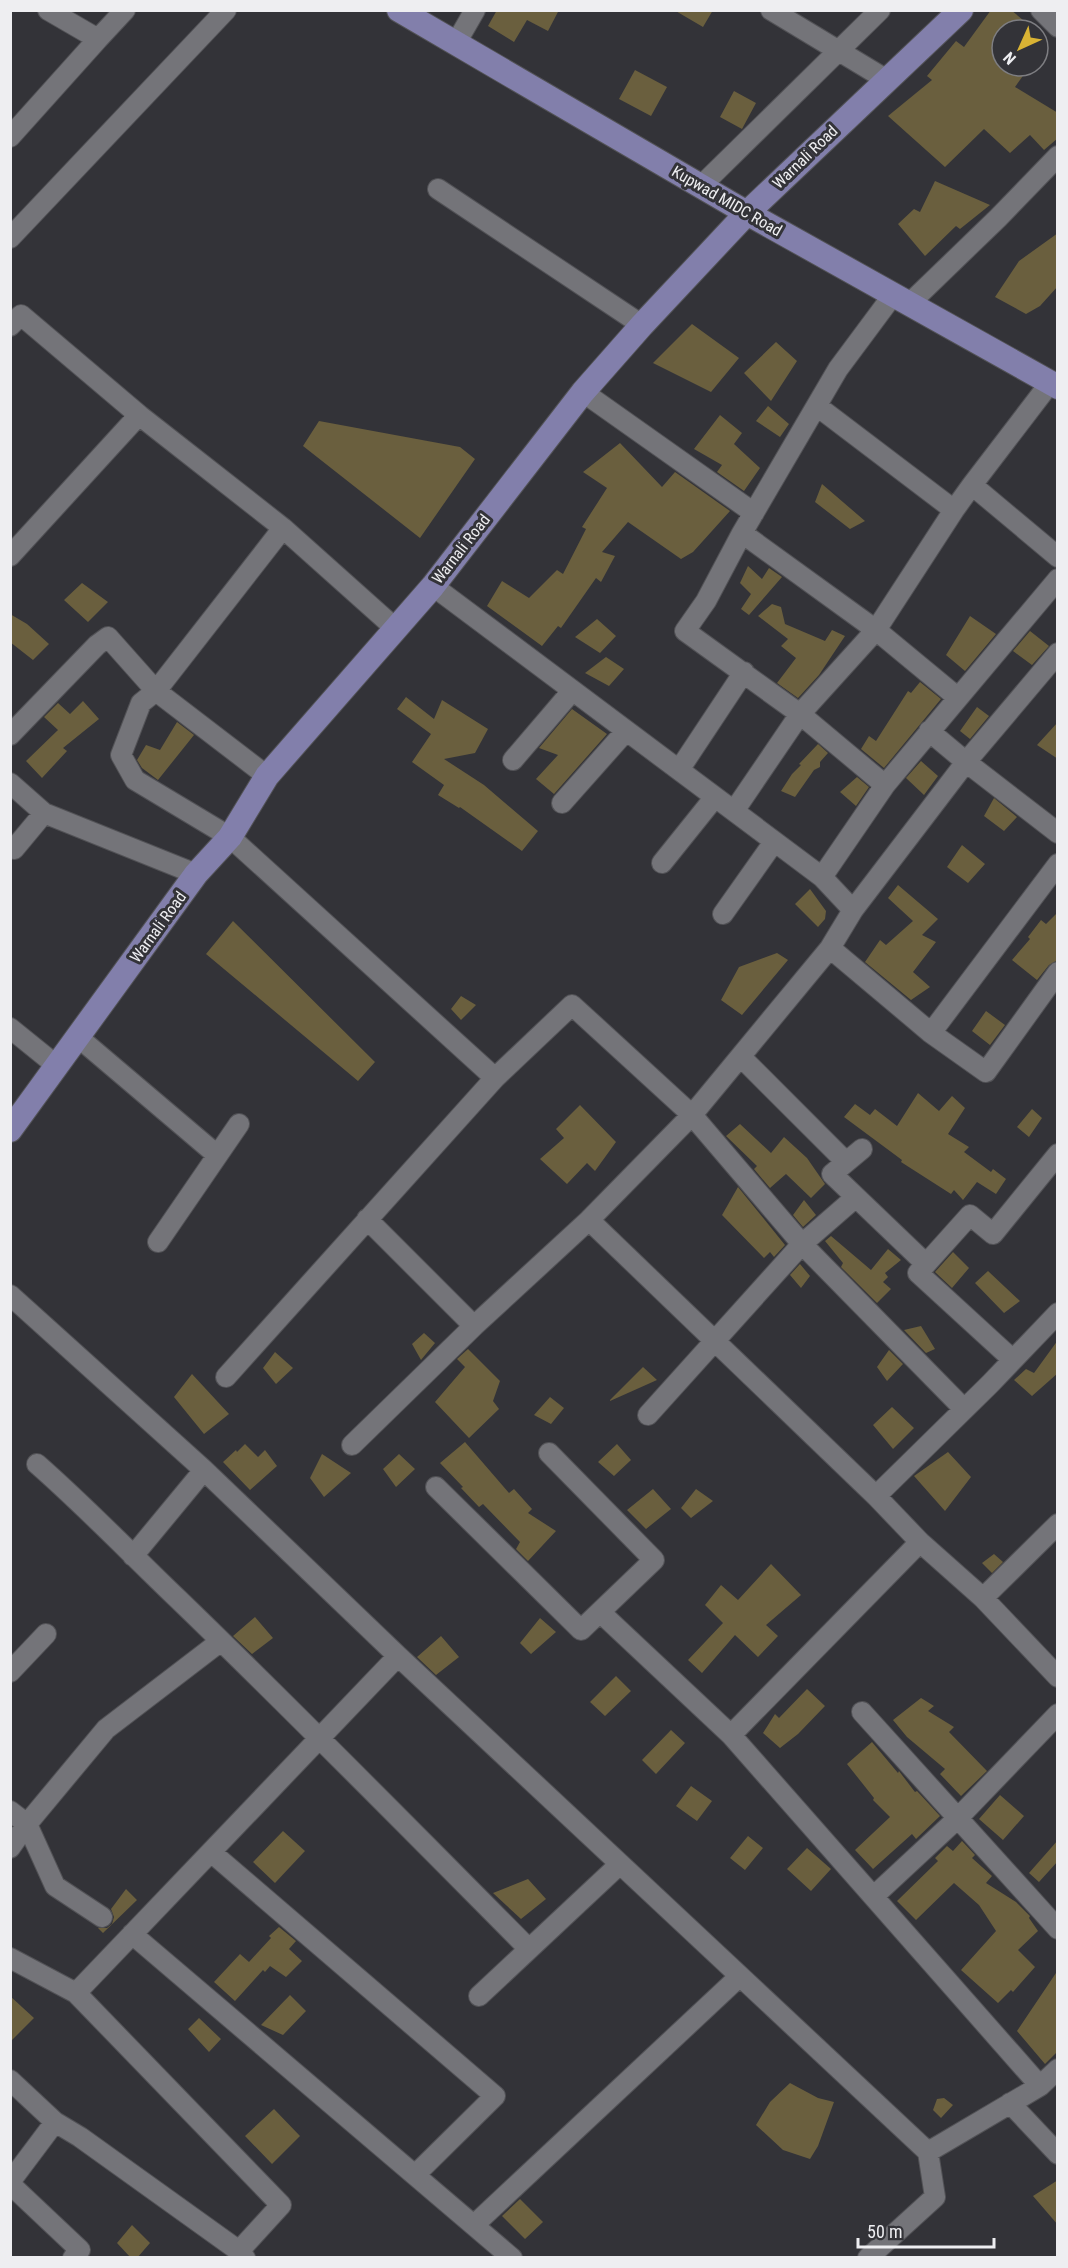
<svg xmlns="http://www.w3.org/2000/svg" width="1068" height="2268" font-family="'Roboto Condensed',sans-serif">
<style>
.building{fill:#6a5f3e}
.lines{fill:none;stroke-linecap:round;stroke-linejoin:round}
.minor-casing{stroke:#525256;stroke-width:22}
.major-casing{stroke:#525256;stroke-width:26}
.minor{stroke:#747479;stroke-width:20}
.major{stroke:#827fab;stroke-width:24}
.labels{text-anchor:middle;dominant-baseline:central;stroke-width:6;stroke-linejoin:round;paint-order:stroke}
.street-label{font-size:16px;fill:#eeeef1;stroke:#333338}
</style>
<rect width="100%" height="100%" fill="#333338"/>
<path class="building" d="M497,10H559L548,31L527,20L514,42L488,26Z
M674,10H713L703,27Z
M991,10H1011L1035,30H1002V66H1030L1015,87L1058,113V138L1044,150L1030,135L1010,153L984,129L945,167L888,116L932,80L927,76L956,41L964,47Z
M635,70L667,87L651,116L619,99Z
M734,91L756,103L742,129L720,117Z
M935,181L990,205L960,229L956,226L925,256L898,224L914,209L920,212Z
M1058,233V286L1040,306L1026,314L995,297L1019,261Z
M692,324L739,358L711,392L653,363Z
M776,342L797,361L771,401L744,373Z
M768,406L789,424L780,437L756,421Z
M720,415L742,433L734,444L760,468L744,491L717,472L722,465L694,449Z
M319,421L460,447L475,459L420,538L303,446Z
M620,443L662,487L675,472L730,511L693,552L681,559L628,522L602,552L615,556L601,582L596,578L561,628L558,626L542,646L487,606L502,581L529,598L557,570L563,574L586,529L582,527L607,488L583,472Z
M822,484L865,521L850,529L815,502Z
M748,566L762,579L769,568L782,577L749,615L741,609L751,594L740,583Z
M82,583L108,602L88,622L64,600Z
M772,604L781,607L785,624L825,641L832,630L845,636L819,675L798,698L777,683L796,658L781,646L788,639L758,616Z
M10,614L27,624L49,644L33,660L10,642Z
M970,616L996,634L965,671L946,655Z
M597,619L616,636L600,653L575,637Z
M1030,631L1049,646L1032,665L1013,651Z
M606,657L624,669L609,686L585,673Z
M920,682L941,699L884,768L861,749L869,736L876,741L908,691L911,693Z
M406,697L434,719L442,700L488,729L475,753L444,759L484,785L538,831L522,851L460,807L459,808L438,795L444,785L412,762L431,734L397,709Z
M83,701L99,719L63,748L67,751L42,778L26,761L58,730L44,717L58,703L70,714Z
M977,707L989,716L970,739L960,731Z
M572,709L607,734L554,794L536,779L558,755L539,748Z
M177,722L194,735L158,780L142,768L137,760L146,745L160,750Z
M1058,722V759L1037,745Z
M818,744L828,753L820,762V767L814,770L795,797L781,791L792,774L801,765L799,764Z
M921,761L938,776L924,795L906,778Z
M857,777L869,787L856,806L840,792Z
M994,798L1017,817L1004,831L984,816Z
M962,845L985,864L968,883L947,867Z
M898,885L938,919L922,935L936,942L913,972L930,987L911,1000L865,962L880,940L886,945L913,921L888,898Z
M810,889L826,911L825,919L818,927L795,904Z
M1058,912V960L1049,965L1037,980L1012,960L1030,939L1028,937L1041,920L1046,924Z
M233,921L375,1062L358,1081L206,954Z
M777,953L788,960L742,1015L721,1000L739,967Z
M461,996L476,1005L461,1020L451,1009Z
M986,1011L1005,1025L990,1045L972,1031Z
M918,1093L939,1111L952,1096L965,1108L948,1134L969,1147L964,1152L991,1172L993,1169L1006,1179L996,1194L977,1182L963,1200L954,1190L951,1194L901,1162L902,1160L844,1117L855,1104L870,1115L875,1109L897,1126Z
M580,1105L616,1142L595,1171L587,1163L567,1184L540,1159L564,1138L556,1129Z
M1032,1109L1042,1118L1029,1137L1017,1127Z
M740,1124L771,1153L784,1137L807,1158L825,1184L811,1198L786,1174L770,1188L754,1169L757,1166L726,1136Z
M738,1187L785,1245L774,1257L770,1252L764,1258L722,1215Z
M804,1200L816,1215L803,1227L793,1215Z
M831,1236L871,1270L888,1249L901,1260L885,1273L888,1277L883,1282L891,1289L877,1303L841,1267L843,1263L825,1241Z
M953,1252L969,1268L952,1288L935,1272Z
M800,1264L810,1276L801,1288L790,1275Z
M988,1271L1020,1301L1004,1313L975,1283Z
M921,1326L935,1349L926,1353L904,1330Z
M424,1333L435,1343L421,1360L412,1344Z
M1058,1340V1373L1032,1396L1014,1380L1026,1369L1034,1373Z
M468,1349L500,1381L493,1401L499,1409L469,1438L435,1402L465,1367L457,1359Z
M889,1350L903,1364L887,1381L877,1367Z
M275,1352L293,1368L276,1384L263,1368Z
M643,1367L657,1380L610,1401V1400Z
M192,1374L229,1414L204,1434L174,1397Z
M550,1397L564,1408L551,1424L534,1415Z
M892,1407L914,1428L893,1449L873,1425Z
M465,1442L509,1493L514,1489L532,1509L528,1513L556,1531L528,1561L516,1549L520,1542L483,1504L479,1507L461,1488L463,1487L440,1463Z
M245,1444L258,1457L265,1450L277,1466L250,1490L223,1462L236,1450L237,1452Z
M617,1444L631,1460L614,1476L598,1462Z
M948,1452L971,1477L945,1511L914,1476Z
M322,1454L351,1473L324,1497L310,1478Z
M399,1454L415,1469L396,1487L383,1469Z
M653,1489L671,1509L646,1529L627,1510Z
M696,1489L713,1501L691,1518L681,1508Z
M994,1554L1003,1562L992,1573L982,1563Z
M771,1564L801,1595L766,1625L778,1636L758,1657L735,1635L702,1673L688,1660L723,1623L705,1605L721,1585L738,1600Z
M255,1617L273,1638L252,1654L233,1636Z
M540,1618L556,1632L531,1654L520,1643Z
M441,1636L459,1657L436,1675L417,1657Z
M616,1676L631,1691L605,1716L590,1702Z
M807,1689L825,1706L798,1734L780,1748L763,1733L775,1714L779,1718Z
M921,1698L934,1706L928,1711L954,1727L949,1732L987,1771L961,1796L940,1774L945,1769L907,1737L893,1720Z
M671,1730L685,1743L656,1774L642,1760Z
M872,1742L898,1773L899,1771L902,1775L915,1792L917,1791L940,1816L916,1839L912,1834L873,1869L855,1850L890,1817L873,1800L874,1798L847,1764Z
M691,1786L712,1801L697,1821L676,1806Z
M1000,1795L1024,1816L1003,1840L979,1819Z
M283,1831L305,1851L275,1883L253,1862Z
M748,1836L763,1848L745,1870L730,1858Z
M1058,1840V1861L1039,1882L1029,1873Z
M962,1841L975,1855L972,1858L992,1876L986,1883L1016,1902L1030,1916L1029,1918L1038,1931L1018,1950L1035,1967L1013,1992L1011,1990L998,2003L961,1970L996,1931L979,1905L954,1883L916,1920L897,1901L938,1861L935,1858L947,1846L953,1851Z
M807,1848L831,1869L811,1891L787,1869Z
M528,1879L546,1899L521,1919L493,1893Z
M126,1889L137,1900L103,1933L98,1928H107L112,1924L114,1917L111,1909Z
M279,1927L296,1941L289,1949L302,1961L286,1977L270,1966L265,1972L263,1970L235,2001L214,1982L240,1954L249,1962L271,1938L269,1936Z
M1058,1970V2051L1045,2064L1017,2031Z
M290,1995L306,2011L283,2035L261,2025Z
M10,1996L34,2018L10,2042Z
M199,2018L221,2039L209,2052L188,2029Z
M790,2083L818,2098L834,2102L818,2146L810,2159L783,2150L756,2125L770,2102Z
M944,2098L953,2105L941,2118L933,2110L937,2099Z
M274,2109L300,2136L272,2164L245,2136Z
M1058,2180V2225L1033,2196Z
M520,2199L543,2222L525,2239L502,2216Z
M132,2225L150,2243L137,2258H131L117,2243Z"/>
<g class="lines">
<g class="minor-casing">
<path id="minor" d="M48,10L98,39L125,10
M771,10L887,80
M1041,10L1058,27
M456,43L475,10
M10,137L98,39
M701,186L880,10
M438,189L642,325
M10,238L226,10
M909,304L998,218L1058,156
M10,326L21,315L139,415
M583,392L754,513
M817,406L954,510L972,485L1058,557
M972,485L1050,383
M954,510L876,630L957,697
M742,533L706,601L685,631L800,714L885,785
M10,556L139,415L283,528L396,629
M433,586L822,877L853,910L830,948L931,1033L986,1072L1058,972
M929,731L966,762L1058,833
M10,735L97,645L108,637L156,691L283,528
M513,760L572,691
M679,770L744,672
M267,776L156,691L141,703L121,755L135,780L230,837L495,1078
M10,783L44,813L196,874
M562,803L626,731
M734,811L800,714L876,630L742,533L838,369L893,295
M14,849L44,813
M662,863L715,797
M822,877L885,785L1058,579
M853,910L966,762L1058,653
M723,914L774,842
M10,1028L57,1066
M931,1033L1058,864
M78,1037L217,1155
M745,1061L846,1162
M862,1149L832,1174L926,1264
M367,1219L474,1326L589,1220L692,1115L830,948
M589,1220L876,1496L920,1542L983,1598L1058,1677
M158,1242L239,1124
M10,1295L204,1470L398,1656L928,2152L1040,2086
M1013,1360L918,1273L970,1215L993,1234L1058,1154
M226,1377L495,1078L572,1005L692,1115L802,1244L964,1409
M648,1415L802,1244L856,1197
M352,1445L474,1326
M37,1464C86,1507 131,1554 178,1599C297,1714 413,1832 529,1949
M436,1487L581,1630L654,1560L549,1453
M876,1496L990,1384L1058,1313
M133,1556L204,1470
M983,1598L1058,1524
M600,1612L731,1735L1040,2086L1058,2069
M10,1672L46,1634
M862,1712L1058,1929
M731,1735L920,1542
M10,1811L27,1824L55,1886L102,1917
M10,1848L27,1824L106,1729L221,1641
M211,1852L495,2096L415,2175
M874,1896L958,1818L1058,1714
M132,1934L512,2258
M10,1958L76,1993L281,2205L239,2251L245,2258
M76,1993L398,1656
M479,1996L620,1864
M10,2080L55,2122L80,2137L239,2251
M1010,2103L1058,2154
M10,2182L55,2122
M10,2184L80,2250L73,2258
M474,2225L740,1976
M868,2258L935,2197L928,2152"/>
</g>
<g class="major-casing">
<path id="major" d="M399,10L747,213L1058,387
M10,1130L196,874L230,837L267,776L433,586L583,392L642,325L747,213L961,10"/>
</g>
<use href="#minor" class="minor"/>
<use href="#major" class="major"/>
</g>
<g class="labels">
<g class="street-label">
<text transform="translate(805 157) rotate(-44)">Warnali Road</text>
<text transform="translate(727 201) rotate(30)">Kupwad MIDC Road</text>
<text transform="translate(461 549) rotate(-52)">Warnali Road</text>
<text transform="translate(158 927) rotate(-54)">Warnali Road</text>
</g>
</g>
<rect width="1068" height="2268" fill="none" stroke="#eeeef1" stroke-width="24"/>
<g transform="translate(1020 48) rotate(225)"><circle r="28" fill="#333338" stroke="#7e7e82" stroke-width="1.5"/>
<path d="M0-4.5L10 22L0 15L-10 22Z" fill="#d9b334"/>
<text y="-9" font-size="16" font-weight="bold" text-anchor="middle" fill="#eeeef1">N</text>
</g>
<path d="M858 2238v9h136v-9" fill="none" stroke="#eeeef1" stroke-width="3"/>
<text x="867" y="2238" font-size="18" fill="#eeeef1" stroke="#333338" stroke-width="4.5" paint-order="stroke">50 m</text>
</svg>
